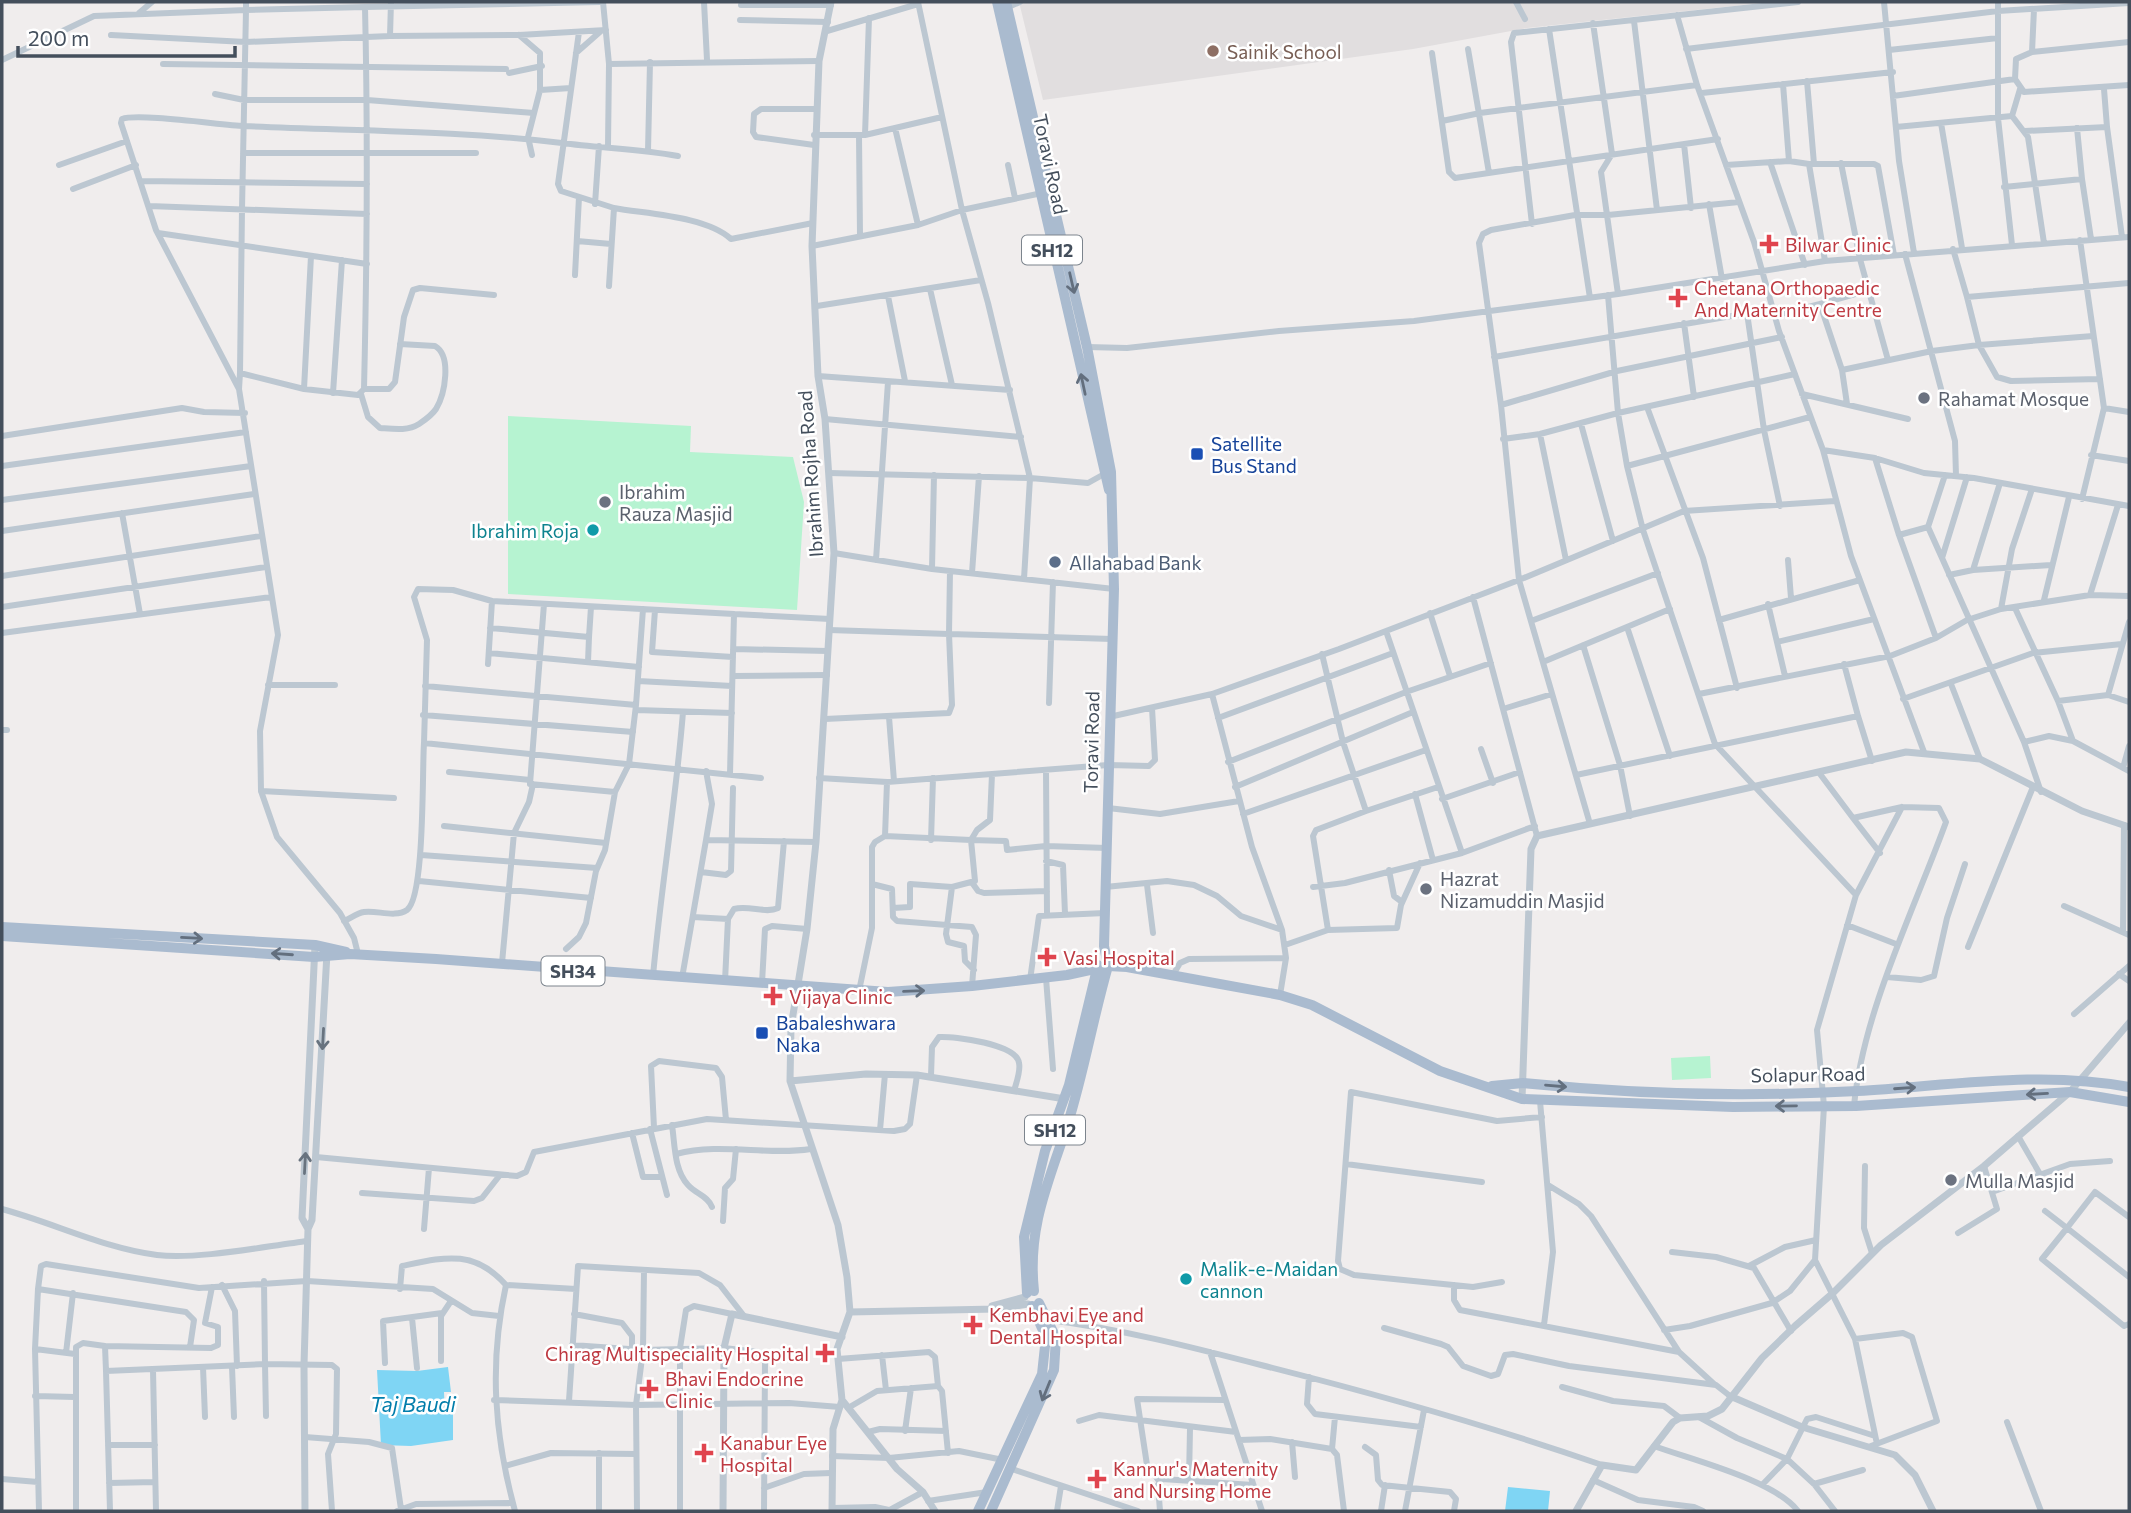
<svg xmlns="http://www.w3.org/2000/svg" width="2131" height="1513" font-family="Commissioner,sans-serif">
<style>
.education{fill:#e1dedf}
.green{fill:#b6f3d1}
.water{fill:#7fd5f4}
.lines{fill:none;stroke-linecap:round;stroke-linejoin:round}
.minor{stroke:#bcc7d1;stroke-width:6}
.tertiary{stroke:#bcc7d1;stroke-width:7}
.primary{stroke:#aabbcf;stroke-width:10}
.oneway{stroke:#636f7e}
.oneway2{stroke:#68737f}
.education-dot{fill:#8d6e63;stroke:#fff;stroke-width:2.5}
.health-dot{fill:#e0444e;stroke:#fff;stroke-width:2.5}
.worship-dot{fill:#6b7280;stroke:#fff;stroke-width:2.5}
.transit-dot{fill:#1a4fb4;stroke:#fff;stroke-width:2.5}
.culture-dot{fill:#0f9aa8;stroke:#fff;stroke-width:2.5}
.service-dot{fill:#5c6f8a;stroke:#fff;stroke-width:2.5}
.labels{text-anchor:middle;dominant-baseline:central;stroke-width:5;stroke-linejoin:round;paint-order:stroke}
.shield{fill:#fff;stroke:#7c848d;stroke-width:2}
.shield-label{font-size:18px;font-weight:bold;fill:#444f5c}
.education-label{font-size:19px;fill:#785e54;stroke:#fff;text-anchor:start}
.street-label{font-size:19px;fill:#444f5c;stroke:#fff}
.health-label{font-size:19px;fill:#be3a42;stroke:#fff;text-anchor:start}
.worship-label{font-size:19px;fill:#5b616d;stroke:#fff;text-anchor:start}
.transit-label{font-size:19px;fill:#164399;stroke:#fff;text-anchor:start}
.culture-label{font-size:19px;fill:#0d838f;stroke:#fff;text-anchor:end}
.service-label{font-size:19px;fill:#4e5e75;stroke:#fff;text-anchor:start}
.water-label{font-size:21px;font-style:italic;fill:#017dab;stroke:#fff}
</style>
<rect width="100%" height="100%" fill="#f0eded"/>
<path class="education" d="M1019,2H1771L1527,28L1413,49L1043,100Z"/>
<path class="green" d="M508,416L691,426L690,452L793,457L804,502L797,610L508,594Z
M1710,1056L1711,1078L1672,1080L1671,1058Z"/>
<path class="water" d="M448,1367L451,1392H444L445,1414H453V1440L411,1446L381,1445L377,1370L417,1371Z
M1508,1487L1550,1491L1548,1511H1505Z"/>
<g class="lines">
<path class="minor" d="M603,2L609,64L608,146
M704,2L707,60
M918,2L962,210L988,303L1030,478L1024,579
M1516,2L1525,19
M1884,2L1899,161L1914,253
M1998,2V118L2012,245
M741,5H831
M365,7L600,2
M1006,8L1020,2
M139,13L152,2
M1677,15L1697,85L1754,242L1779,331L1823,450L1875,458L1924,473L1974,478L2129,506
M740,20L828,22
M1634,21L1657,210
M1593,23L1612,154L1601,172L1618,294
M1549,29L1590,298
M827,31L918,4
M579,32L558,184L561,191L614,208L609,286
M111,35L246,42L390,36L391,2
M519,35L540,53V90
M390,36L519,35L606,30
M2129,42L2032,52L2016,59L2015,79L2024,92L2129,85
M1468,49L1489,173
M1686,49L1998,11L2129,3
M1889,50L1998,38
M2032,52L2034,9
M576,53L601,31
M1432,53L1449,172L1455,178L1718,139
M2,60L94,16L246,10V2
M163,64L506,69
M609,64L819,61
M509,73L542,66
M1807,81L1814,164
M1783,84L1789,161L1809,164L1825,261
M2104,89L2107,127
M1702,93L1893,72
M215,94L244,100H367L534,113
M1893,96L2015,79
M2012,116L2020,89
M1442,121L1480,113L1697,85
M1941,123L1962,248
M1896,127L2012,116L2028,137L2044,243
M895,128L918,225
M2077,128L2082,179
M2025,131L2107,127L2122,237
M814,135H865L942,117
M859,135L860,236
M865,135L869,18
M1684,144L1691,208
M814,145L756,137L753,132L754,114L761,109H816
M648,151L650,62
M243,153H476
M532,155L528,137L540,90L571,88
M1770,162L1805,265
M1841,163L1860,259L1888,360
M1809,164H1874L1878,166L1894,255
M59,165L127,141
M1008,165L1015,198
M1726,165L1789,161
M142,181L367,184
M2004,187L2082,179L2091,239
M73,189L136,165
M595,204L599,146
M1709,204L1722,279
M149,206L367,214
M614,208C646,214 706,216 731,239L813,223
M1532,224L1511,42L1514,33L1798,2
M158,233L367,264
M2080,240L2104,408L2082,499
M577,241L611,244
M812,246L918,225L962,210L1042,193
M1953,249L1967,297
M1905,254L1955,441L1956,476
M575,275L579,197
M930,289L952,385
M1608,295L1618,413L1627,466L1643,530L1715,744L1856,895
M888,296L905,381
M1820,304L1869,290
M817,306L981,280
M1747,313L1764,430L1780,506
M1774,316L1820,304L1842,370L1932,351L1979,345L1967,297L2129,283
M1684,323L1694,397
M2093,336L1979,345L1997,377L2011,381L2100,379
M1087,347L1127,348L1279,331L1414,321L1618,294L1825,261L2129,237
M1494,357L1772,309
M1842,370L1847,404
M240,373L304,389L358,395L364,389C367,262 368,135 365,7L246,10C245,76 243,143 242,209L240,373L239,389L156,230L121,123L122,119C138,113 221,125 244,126C350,131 456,130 562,143C600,148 639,149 678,156
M818,376L1010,390
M239,389L278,635L260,731L261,791L277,837L340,913L354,938L358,954
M304,389L311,256
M364,389H389L395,382L404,317L413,290L420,288L494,295
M333,393L342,260
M361,394L368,417L380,428C394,429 408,431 419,424C425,420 432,415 436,409C445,394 452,356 435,346L400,344
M1802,394L1908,419
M1501,405L1617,371L1782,337
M1647,407L1703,558L1737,688
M2104,408L2129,412
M825,419L1021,437
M1581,424L1613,541
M1540,434L1566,560
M2,436L182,408L204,412L245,413
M1503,439L1540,434L1618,413L1795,374
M1823,450L1851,556L1924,752
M2091,455L2129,461
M1875,458L1899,535
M2,466L246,432
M1627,466L1810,417
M829,473L1030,478L1088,483L1106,473
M1967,477L1942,558L2024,742
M2,500L251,466
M122,513L140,614
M1928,527L1942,558
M2,531L254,494
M834,553L932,569L1114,589
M876,560L888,382
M1788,560L1791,598
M932,569L934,475
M1973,570L2051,565
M972,573L979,476
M1949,575L1973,570L2000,483
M2,576L261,536
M2090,595L2129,596
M1473,597L1537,836
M2044,600L2069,497
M492,601L734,614
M1768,604L1785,676
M2,607L266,567
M2015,608L2058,701L2108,695L2129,622
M2001,609L2090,595L2118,505
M655,610L652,652L733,657
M1430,613L1450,676
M1719,620L1860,580
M1531,621L1658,573
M1627,627L1670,756
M490,628L589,637L591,607
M829,630L949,634L950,571
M1386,631L1462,853
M2,633L271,597
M1936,638L1899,535L1928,527L1945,475
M1777,642L1874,619
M1583,645L1620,765L1630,816
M733,649L828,651
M489,653L639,667
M1322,654L1343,742L1366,811L1438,787
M588,662L589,637
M1543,662L1670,609
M488,664L492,601L453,590L418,589L414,597L427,640L424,743L761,778
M1844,664L1858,716
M733,676L827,675
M638,681L732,686
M1951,684L1980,759
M268,685H335
M425,686L636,705L629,764L615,792L530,784L544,604
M1212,694L1252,847L1282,930L1286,958L1280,995
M1699,694L1890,656L1936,638L1967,620L2001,609L2012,549L2032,489
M2108,695L2129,702
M1903,699L2033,653L2122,644
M2058,701L2073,741L2129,771
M1049,703L1053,582
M636,705L643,609
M1503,709L1552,694
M636,710L732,713
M423,715L633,732
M889,717L894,781
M1109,717L1212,694L1339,649L1519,580L1684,511L1835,501
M1218,718L1393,653
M825,719L949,713L952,705L949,634L1112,639
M2,730H7
M1481,749L1493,783
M1228,762L1406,692L1491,663
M2123,768L2129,746
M1046,770L1047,914
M706,771L712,804L706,840
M449,772L530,780
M730,774L734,614L830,619
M1820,774L1853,818L1902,807L1939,808L1946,822C1914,910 1863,1012 1854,1106
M1576,775L1858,716L1872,761
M819,778L887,782L1108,765L1149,766L1155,760L1152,708
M887,782L885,836L971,840L977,830L990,820L992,774
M1235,787L1413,712
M261,791L394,798
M2041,792L2024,742L2049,736L2073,741
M1415,794L1433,860
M1442,799L1520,772
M1108,808L1160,814L1239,801
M1366,811L1316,830L1313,836L1328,930L1397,928L1401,905L1420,863
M1243,814L1426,750
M1853,818L1880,853
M1590,824L1519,580L1501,405L1479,243L1483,234L1491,230L1575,215H1608L1739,202
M444,826L606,843
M931,840L933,778
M421,855L597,868
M1046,861L1063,865L1065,914
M1389,870L1394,896L1402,902
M701,872L726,875L731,871L733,788
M419,881L591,898
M872,884L892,889L893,917L897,921L972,927L976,935L972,986
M973,884L978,891L984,893L1047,891
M1147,885L1153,933
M1105,887L1167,881L1194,885L1217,896L1241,916L1282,930
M1313,887L1345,883L1462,853L1535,826
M2064,906L2129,935
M893,908L910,907V884L952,887
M693,917L728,919L725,981
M728,919L734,909C749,905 766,914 778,908L784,841
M344,921C351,918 357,913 364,912C377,910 395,918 407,910C425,897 422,771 424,743
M1847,925L1896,944
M2123,932L2124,825
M1285,945L1328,930
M1968,947L2033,787
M566,949L579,937L586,923L596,871L605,850L615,792
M502,963L514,833L529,802L533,784
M974,970L965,961L964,946L948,942L946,934L952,887L975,881L971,840L1006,841L1007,850L1046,846L1107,848
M2119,974L2129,981
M1173,975L1180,963L1189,959L1286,958
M653,976C661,887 676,800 683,712
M1887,977L1921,980L1934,976L1947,918L1965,864
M682,978L706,840L816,842
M1046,978L1053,1069
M1030,980L1039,916L1105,913
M762,983L765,929L772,926L807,929
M859,991L872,928V847L875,842L885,836
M2074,1014L2129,966
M931,1076L932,1047L939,1037C954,1036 1017,1044 1019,1063C1021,1071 1016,1083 1014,1091
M1540,1101L1553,1252L1544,1325
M672,1125C675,1145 674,1170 688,1185C696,1194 708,1196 712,1207
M654,1128L651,1066L659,1061L716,1068L722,1077L726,1120
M650,1129L667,1195
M880,1130L885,1074
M632,1133L643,1177H662
M2018,1136L2040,1174
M676,1154C721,1142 766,1156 811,1149
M316,1157L517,1176L526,1172L534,1152L707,1119L894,1131L905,1129L910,1124L917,1075
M1346,1164L1482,1182
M1865,1166L1864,1228L1872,1253
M1548,1185L1579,1204L1591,1216L1679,1352L1714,1384
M1992,1192L2070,1164L2110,1161
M362,1193L474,1201L482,1198L500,1175
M2,1209C54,1223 103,1248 157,1255C197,1260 266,1246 308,1241
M2045,1211L2067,1228L2042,1259L2124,1326L2129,1324
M2129,1217L2095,1192L2067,1228L2129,1277
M723,1221L725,1188L733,1179L736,1149
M424,1229L429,1168
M1958,1233L1997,1209L1984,1166
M1672,1252L1716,1257L1754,1268L1791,1331
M1815,1260L1855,1339L1877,1444
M1749,1266L1785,1247L1816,1240
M264,1281L265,1364L332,1365L337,1369L336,1434L328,1454L332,1511
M1502,1282L1473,1287L1354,1275L1340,1269L1338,1261L1351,1092L1497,1121L1542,1117
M222,1285L235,1311L237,1366
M506,1285C489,1363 494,1434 515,1511
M1454,1285V1300L1460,1310L1679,1352
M38,1289L41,1266L46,1264L199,1288L307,1281L433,1289L472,1313L499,1316
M400,1289L402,1266C445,1257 474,1249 506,1285L576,1289
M574,1314L622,1323L632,1336V1349
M412,1318L417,1368
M1049,1320C1121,1329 1191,1347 1261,1365C1376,1394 1490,1426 1602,1465
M1384,1328L1441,1344L1448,1347L1463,1366L1491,1376L1498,1374L1505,1355L1513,1354L1569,1366L1716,1385L1730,1396
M1664,1330L1690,1326L1772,1303L1790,1291L1815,1260L1824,1106L1817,1030L1856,895L1902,807
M1855,1339L1903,1333L1912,1337L1937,1421L1871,1446
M572,1345L643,1350L724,1348L758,1352L765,1362L764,1511
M35,1349L39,1511
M1210,1352L1262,1511
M66,1353L73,1293
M75,1354L35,1349L38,1289L186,1312L194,1320L190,1347
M882,1355L886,1390
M838,1359L929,1352L935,1357L938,1386
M441,1361V1316L451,1301
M385,1363L383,1321L442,1313
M203,1367L205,1417
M232,1367L234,1417
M153,1370L156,1511
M106,1371L105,1346L211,1348L218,1345V1327L205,1323L212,1287
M1309,1377L1307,1404L1315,1414L1421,1427
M1562,1387L1613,1401L1664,1406L1680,1418
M35,1396L75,1397
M494,1400L636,1405L789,1403L840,1407
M569,1401L578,1266L699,1273L720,1285L744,1316
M848,1408L877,1391L938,1386L942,1391L948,1453
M1699,1417L1737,1438L1787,1459L1814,1484L1835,1511
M1079,1421L1099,1415L1236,1432
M2007,1422L2041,1511
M905,1431L911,1388
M868,1432L880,1429L946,1431
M305,1437L369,1442L392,1448L401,1509
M1239,1440L1270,1439L1332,1449L1337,1455L1344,1511
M1292,1442L1295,1477
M108,1445H155
M1654,1446C1692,1460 1774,1480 1798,1511
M1365,1447L1376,1455L1378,1480L1382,1485L1450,1492L1456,1499L1454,1511
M1332,1449L1335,1417
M832,1456L889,1458L959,1451L1003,1460
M505,1466L551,1453L636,1454
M1012,1469L1138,1511
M2,1479L38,1482
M1189,1480L1190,1428
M1593,1480L1638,1500L1694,1507L1703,1511
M1159,1481L1147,1465L1137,1399L1225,1400
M109,1483L155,1482
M1814,1484L1863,1470
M1762,1485L1787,1459L1807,1419L1816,1417L1875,1436
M764,1488L804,1474L831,1473
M928,1501L987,1492
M833,1508L875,1507L889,1510
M76,1511V1347L83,1343L105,1346
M110,1511L106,1371L265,1364L266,1416
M397,1511L416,1504L512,1503
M599,1511V1453
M637,1511L636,1405L643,1350L644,1270
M680,1511V1348L686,1310L694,1306L732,1314
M888,1511L923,1492
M1057,1511L1061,1486
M1160,1511L1158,1485L1162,1479L1253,1485
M1381,1511L1385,1485
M1405,1511L1424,1410"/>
<path class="tertiary" d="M831,2L819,61L812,246L818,376L825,419L834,553L816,842L807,929L791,1027L790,1081L838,1225L847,1277L850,1312L837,1349L842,1400L897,1469L923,1492L935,1511
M790,1081L866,1074L917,1075L1065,1099
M1522,1099L1531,849L1537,836L1906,752L1980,759L2082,811L2129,827
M308,1229L302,1218L315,945
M992,1306L1025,1297
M850,1312L996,1309L1028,1304
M1730,1396L1802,1427L1895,1455L1915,1475L1933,1511
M305,1511L304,1365L308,1229L312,1220L327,953
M723,1511L724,1348L732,1314L842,1337
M832,1511L833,1429L842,1400
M1576,1511L1602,1465L1636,1470L1673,1422L1680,1418L1708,1416L1722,1409L1762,1358L1795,1326L1833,1293L1881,1245L1984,1166L2070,1092L2129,1023"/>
<path class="primary" d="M997,2L1109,490
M1006,2L1087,347L1111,472L1114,589L1104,946L1108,966C1093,1018 1084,1072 1068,1123C1049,1181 1027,1227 1034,1291
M2,927L315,945L346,952
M2,936L314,957L350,954L436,959L888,992L972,986L1067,975L1108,966L1127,967L1280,995L1312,1005L1440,1071L1522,1099L1733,1107L1856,1106L2070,1092L2129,1102
M1492,1086L1523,1083C1631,1094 1750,1097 1858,1091C1947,1086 2041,1070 2129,1087
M1027,1293L1024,1237L1045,1151L1069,1085L1098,965
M978,1511L1042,1374L1046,1337L1032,1306
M991,1511L1054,1370L1056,1338L1039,1303"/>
</g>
<defs><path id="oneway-shaft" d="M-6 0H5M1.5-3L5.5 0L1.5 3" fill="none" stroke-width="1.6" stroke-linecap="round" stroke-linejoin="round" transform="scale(1.75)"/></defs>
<g class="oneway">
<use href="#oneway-shaft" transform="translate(1072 283) rotate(77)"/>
<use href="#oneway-shaft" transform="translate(1083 384) rotate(-102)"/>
<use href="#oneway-shaft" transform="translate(192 938) rotate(3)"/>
<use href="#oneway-shaft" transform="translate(282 954) rotate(-176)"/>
<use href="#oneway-shaft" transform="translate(914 991) rotate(-2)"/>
<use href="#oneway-shaft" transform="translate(1556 1086) rotate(5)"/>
<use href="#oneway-shaft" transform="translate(1905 1088) rotate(-4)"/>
<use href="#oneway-shaft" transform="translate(2037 1094) rotate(177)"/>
<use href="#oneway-shaft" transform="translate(1786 1106) rotate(179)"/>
<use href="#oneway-shaft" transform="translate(1046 1391) rotate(112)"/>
</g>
<g class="oneway2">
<use href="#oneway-shaft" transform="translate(323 1039) rotate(93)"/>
<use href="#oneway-shaft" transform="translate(305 1163) rotate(-87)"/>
</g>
<circle class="education-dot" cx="1213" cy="51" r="7"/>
<g class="health-dot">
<path d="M1765.5 233.5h7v7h7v7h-7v7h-7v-7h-7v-7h7z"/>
<path d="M1674.5 287.5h7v7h7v7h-7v7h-7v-7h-7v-7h7z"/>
<path d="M1043.5 946.5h7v7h7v7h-7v7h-7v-7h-7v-7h7z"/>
<path d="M769.5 985.5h7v7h7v7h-7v7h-7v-7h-7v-7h7z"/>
<path d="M969.5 1314.5h7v7h7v7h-7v7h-7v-7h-7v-7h7z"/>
<path d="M821.5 1342.5h7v7h7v7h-7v7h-7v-7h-7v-7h7z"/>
<path d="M645.5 1378.5h7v7h7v7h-7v7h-7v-7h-7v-7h7z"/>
<path d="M700.5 1442.5h7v7h7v7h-7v7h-7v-7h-7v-7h7z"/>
<path d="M1093.5 1468.5h7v7h7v7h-7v7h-7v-7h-7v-7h7z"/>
</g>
<g class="worship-dot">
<circle cx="1924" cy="398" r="7"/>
<circle cx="605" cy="502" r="7"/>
<circle cx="1426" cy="889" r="7"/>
<circle cx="1951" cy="1180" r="7"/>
</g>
<g class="transit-dot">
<rect x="1190" y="447" width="14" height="14" rx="3.5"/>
<rect x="755" y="1026" width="14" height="14" rx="3.5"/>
</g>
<g class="culture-dot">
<circle cx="593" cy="530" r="7"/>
<circle cx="1186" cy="1279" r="7"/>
</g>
<circle class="service-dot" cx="1055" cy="562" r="7"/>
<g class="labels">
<g class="shield">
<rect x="1022" y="235.5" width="60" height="29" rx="5"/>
<rect x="541.5" y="956.5" width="63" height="29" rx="5"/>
<rect x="1025" y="1115.5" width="60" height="29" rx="5"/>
</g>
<g class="shield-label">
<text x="1052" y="250">SH12</text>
<text x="573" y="971">SH34</text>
<text x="1055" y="1130">SH12</text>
</g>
<g class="education-label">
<text x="1227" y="51">Sainik School</text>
</g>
<g class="street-label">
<text transform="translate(1051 164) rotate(78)">Toravi Road</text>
<text transform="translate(810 474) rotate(-94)">Ibrahim Rojha Road</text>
<text transform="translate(1091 742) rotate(-89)">Toravi Road</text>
<text transform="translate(1808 1074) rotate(-1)">Solapur Road</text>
</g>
<g class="health-label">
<text x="1785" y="244">Bilwar Clinic</text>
<text x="1694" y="287">Chetana Orthopaedic<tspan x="1694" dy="22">And Maternity Centre</tspan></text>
<text x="1063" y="957">Vasi Hospital</text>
<text x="789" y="996">Vijaya Clinic</text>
<text x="989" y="1314">Kembhavi Eye and<tspan x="989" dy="22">Dental Hospital</tspan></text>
<text x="809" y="1353" text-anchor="end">Chirag Multispeciality Hospital</text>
<text x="665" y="1378">Bhavi Endocrine<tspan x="665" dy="22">Clinic</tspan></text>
<text x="720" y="1442">Kanabur Eye<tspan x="720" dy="22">Hospital</tspan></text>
<text x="1113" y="1468">Kannur's Maternity<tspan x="1113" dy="22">and Nursing Home</tspan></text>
</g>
<g class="worship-label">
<text x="1938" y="398">Rahamat Mosque</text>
<text x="619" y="491">Ibrahim<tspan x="619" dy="22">Rauza Masjid</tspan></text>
<text x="1440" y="878">Hazrat<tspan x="1440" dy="22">Nizamuddin Masjid</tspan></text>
<text x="1965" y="1180">Mulla Masjid</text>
</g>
<g class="transit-label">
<text x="1211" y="443">Satellite<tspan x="1211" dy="22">Bus Stand</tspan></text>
<text x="776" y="1022">Babaleshwara<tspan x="776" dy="22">Naka</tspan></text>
</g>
<g class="culture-label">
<text x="579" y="530">Ibrahim Roja</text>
<text x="1200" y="1268" text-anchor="start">Malik-e-Maidan<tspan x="1200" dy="22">cannon</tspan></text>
</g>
<g class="service-label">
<text x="1069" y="562">Allahabad Bank</text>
</g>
<g class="water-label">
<text x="413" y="1403">Taj Baudi</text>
</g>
</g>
<rect width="2131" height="1513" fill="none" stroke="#444f5c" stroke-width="7"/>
<path d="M18 46v10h217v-10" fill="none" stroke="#444f5c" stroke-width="3.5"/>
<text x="28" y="46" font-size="21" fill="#444f5c" stroke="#ffffff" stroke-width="5" paint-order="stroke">200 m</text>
</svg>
